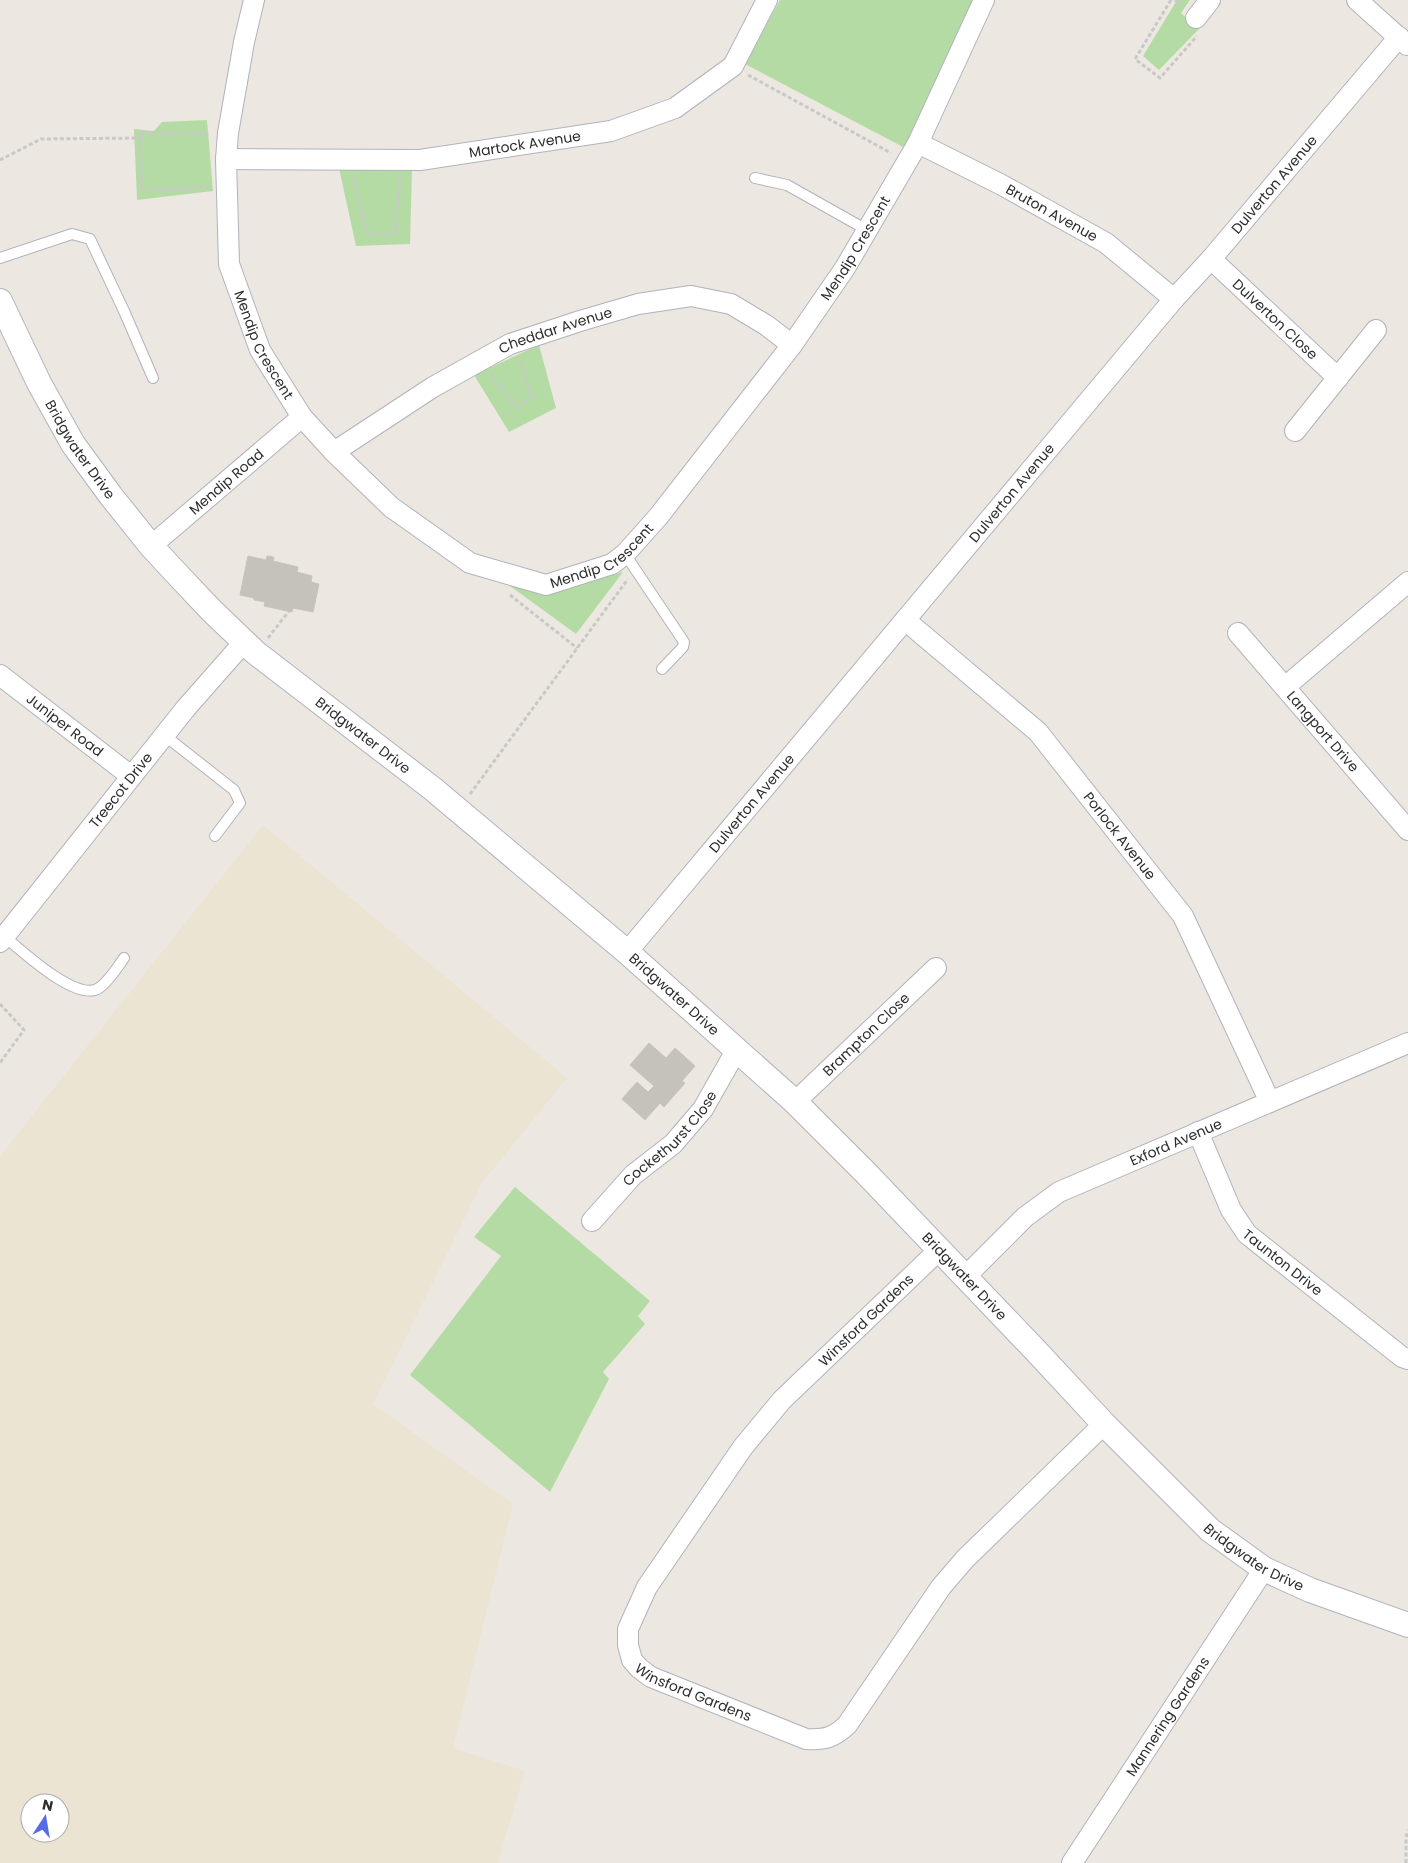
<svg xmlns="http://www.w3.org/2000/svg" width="1408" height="1863" font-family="Poppins,sans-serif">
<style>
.education{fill:#ebe4d3;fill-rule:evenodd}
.green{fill:#b5dba5}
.building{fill:#c5c2bc;stroke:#c8c4bb}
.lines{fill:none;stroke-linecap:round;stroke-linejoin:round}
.service-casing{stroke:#b1b2bb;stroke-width:12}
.minor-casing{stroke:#b1b2bb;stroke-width:22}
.tertiary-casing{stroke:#b1b2bb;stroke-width:26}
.path{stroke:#c8c8c8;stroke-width:3;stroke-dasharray:4 2.5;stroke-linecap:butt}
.service{stroke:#fff;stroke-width:10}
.minor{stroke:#fff;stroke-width:20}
.tertiary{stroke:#fff;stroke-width:24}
.labels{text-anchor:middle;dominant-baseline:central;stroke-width:5;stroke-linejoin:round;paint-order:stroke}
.street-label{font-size:14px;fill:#2d2d2d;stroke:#fff}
</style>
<rect width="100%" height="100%" fill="#ece8e1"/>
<path class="education" d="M263,825L567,1078L482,1183L373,1404L513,1504L453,1748L525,1771L498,1863H0V1156ZM30,1803H60V1833H30Z"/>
<path class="green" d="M780,0H970L974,1L905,148L745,64Z
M1177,0H1190L1181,13L1199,29L1159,70L1143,56Z
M207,120L213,191L137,200L134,129L154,131L162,122Z
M339,168L412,170L410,244L356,246Z
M539,345L556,408L509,432L474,375Z
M623,572L576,634L506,583L553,593Z
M515,1187L650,1301L638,1316L645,1324L603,1372L609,1379L550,1492L410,1375L501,1256L474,1237Z"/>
<path class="building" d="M248,556L266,560L267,556L274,557L273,561L298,567L297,572L312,576L311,582L319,584L313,612L293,608L292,612L264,606L265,602L254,600V598L240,595Z
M649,1043L666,1058L675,1048L695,1066L682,1081L685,1083L664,1107L660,1103L645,1120L622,1099L637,1082L648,1092L654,1086L630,1065Z"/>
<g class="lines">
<g class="service-casing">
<path id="service" d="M755,178L787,185L867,230
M0,258L72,234L90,239L124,311L153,378
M625,554L684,642L683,647L662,669
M164,735L234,790L240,803L215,836
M4,936C21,950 77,1003 99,988C109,981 117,968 124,958"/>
</g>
<g class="minor-casing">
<g id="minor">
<path id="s1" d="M254,0L244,42L228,133L226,159L229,264L260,350L302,417L334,452L391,507L470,563L546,585L612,564L625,554L658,517L792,345L845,268L918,143L984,0"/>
<path d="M1357,0L1407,45"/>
<path d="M1196,18L1210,0"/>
<path id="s2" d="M918,143L1002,185L1106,243L1174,299"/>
<path id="s3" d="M226,159L420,160L611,131L675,108L733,66L767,0"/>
<path id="s4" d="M1211,259L1338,378"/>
<path d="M1295,431L1376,330"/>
<path id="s5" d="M334,452L433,387L510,344L580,321L638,304L691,296L731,304L766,325L792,345"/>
<path id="s6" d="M151,546L302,417"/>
<path id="s7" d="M905,620L1038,732L1183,916L1270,1102"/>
<path id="s8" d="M1238,633L1408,830"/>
<path id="s9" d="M0,675L131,776"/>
<path d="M1285,687L1408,582"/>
<path id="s10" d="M0,942L186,708L245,641"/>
<path id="s11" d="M627,952L1174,299L1211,259L1399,37"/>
<path id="s12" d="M795,1102L936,968"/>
<path id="s13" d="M1198,1132L1231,1210L1247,1234L1402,1357L1408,1359"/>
<path id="s14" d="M592,1221L633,1175L673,1144L703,1109L737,1049"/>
<path id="s15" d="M939,1250L782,1400L743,1447L647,1587L628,1629V1645L632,1660L639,1668L651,1677L806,1739C825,1740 833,1738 847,1725L941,1587L965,1559L1104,1424"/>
<path id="s16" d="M965,1277L1025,1217L1059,1192L1408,1043"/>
<path id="s17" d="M1072,1863L1264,1569"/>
</g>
</g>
<g class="tertiary-casing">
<g id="tertiary">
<path id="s18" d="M0,301L39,383L73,444L111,496L151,546L177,574L211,610L256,653L433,789L627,952L795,1102L865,1172L1038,1353L1104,1424L1210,1530L1264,1569L1310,1590L1408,1625"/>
</g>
</g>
<path class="path" d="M1171,0L1135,59L1160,78L1197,36
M1175,0L1182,6
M748,75L891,153
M0,160L41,139L140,138
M353,178L368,235L395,233L400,178
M209,187L142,191L140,134H209
M490,374L516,407L532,398L520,360
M510,595L577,648
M268,638L289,611
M470,794L628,579
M0,1004L24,1030L0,1063
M1406,1863V1837L1408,1830"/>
<use href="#service" class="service"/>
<use href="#minor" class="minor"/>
<use href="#tertiary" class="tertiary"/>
</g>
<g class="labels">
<g class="street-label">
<text stroke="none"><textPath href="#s3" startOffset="300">Martock Avenue</textPath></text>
<text stroke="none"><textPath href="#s11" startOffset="1004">Dulverton Avenue</textPath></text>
<text stroke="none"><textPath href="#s2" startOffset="151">Bruton Avenue</textPath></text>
<text stroke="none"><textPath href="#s1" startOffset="1209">Mendip Crescent</textPath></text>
<text stroke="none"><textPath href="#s4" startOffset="88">Dulverton Close</textPath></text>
<text stroke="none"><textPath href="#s5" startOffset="254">Cheddar Avenue</textPath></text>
<text stroke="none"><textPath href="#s1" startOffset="355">Mendip Crescent</textPath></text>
<text stroke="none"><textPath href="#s18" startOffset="169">Bridgwater Drive</textPath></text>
<text stroke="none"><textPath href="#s6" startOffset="99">Mendip Road</textPath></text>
<text stroke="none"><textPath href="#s11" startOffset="599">Dulverton Avenue</textPath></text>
<text stroke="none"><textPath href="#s1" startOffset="804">Mendip Crescent</textPath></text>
<text stroke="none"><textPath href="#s9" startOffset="82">Juniper Road</textPath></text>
<text stroke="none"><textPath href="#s8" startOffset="130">Langport Drive</textPath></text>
<text stroke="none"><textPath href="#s18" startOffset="574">Bridgwater Drive</textPath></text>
<text stroke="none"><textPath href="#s10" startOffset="194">Treecot Drive</textPath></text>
<text stroke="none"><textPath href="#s11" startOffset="194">Dulverton Avenue</textPath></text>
<text stroke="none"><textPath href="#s7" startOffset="306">Porlock Avenue</textPath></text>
<text stroke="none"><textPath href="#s18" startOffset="979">Bridgwater Drive</textPath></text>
<text stroke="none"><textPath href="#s12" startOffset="98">Brampton Close</textPath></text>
<text stroke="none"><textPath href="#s14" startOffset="114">Cockethurst Close</textPath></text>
<text stroke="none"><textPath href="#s16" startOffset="254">Exford Avenue</textPath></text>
<text stroke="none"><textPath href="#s13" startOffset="159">Taunton Drive</textPath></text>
<text stroke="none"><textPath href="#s18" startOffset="1384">Bridgwater Drive</textPath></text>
<text transform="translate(866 1320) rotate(-44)">Winsford Gardens</text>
<text stroke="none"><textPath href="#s18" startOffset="1789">Bridgwater Drive</textPath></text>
<text stroke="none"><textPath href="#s15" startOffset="596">Winsford Gardens</textPath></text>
<text stroke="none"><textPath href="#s17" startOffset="175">Mannering Gardens</textPath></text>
</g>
</g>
<g transform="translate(45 1818) rotate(12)"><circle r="24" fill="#ffffff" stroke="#ababab"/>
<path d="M0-4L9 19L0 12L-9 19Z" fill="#566be4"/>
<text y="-8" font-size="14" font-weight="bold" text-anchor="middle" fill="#2d2d2d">N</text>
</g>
</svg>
